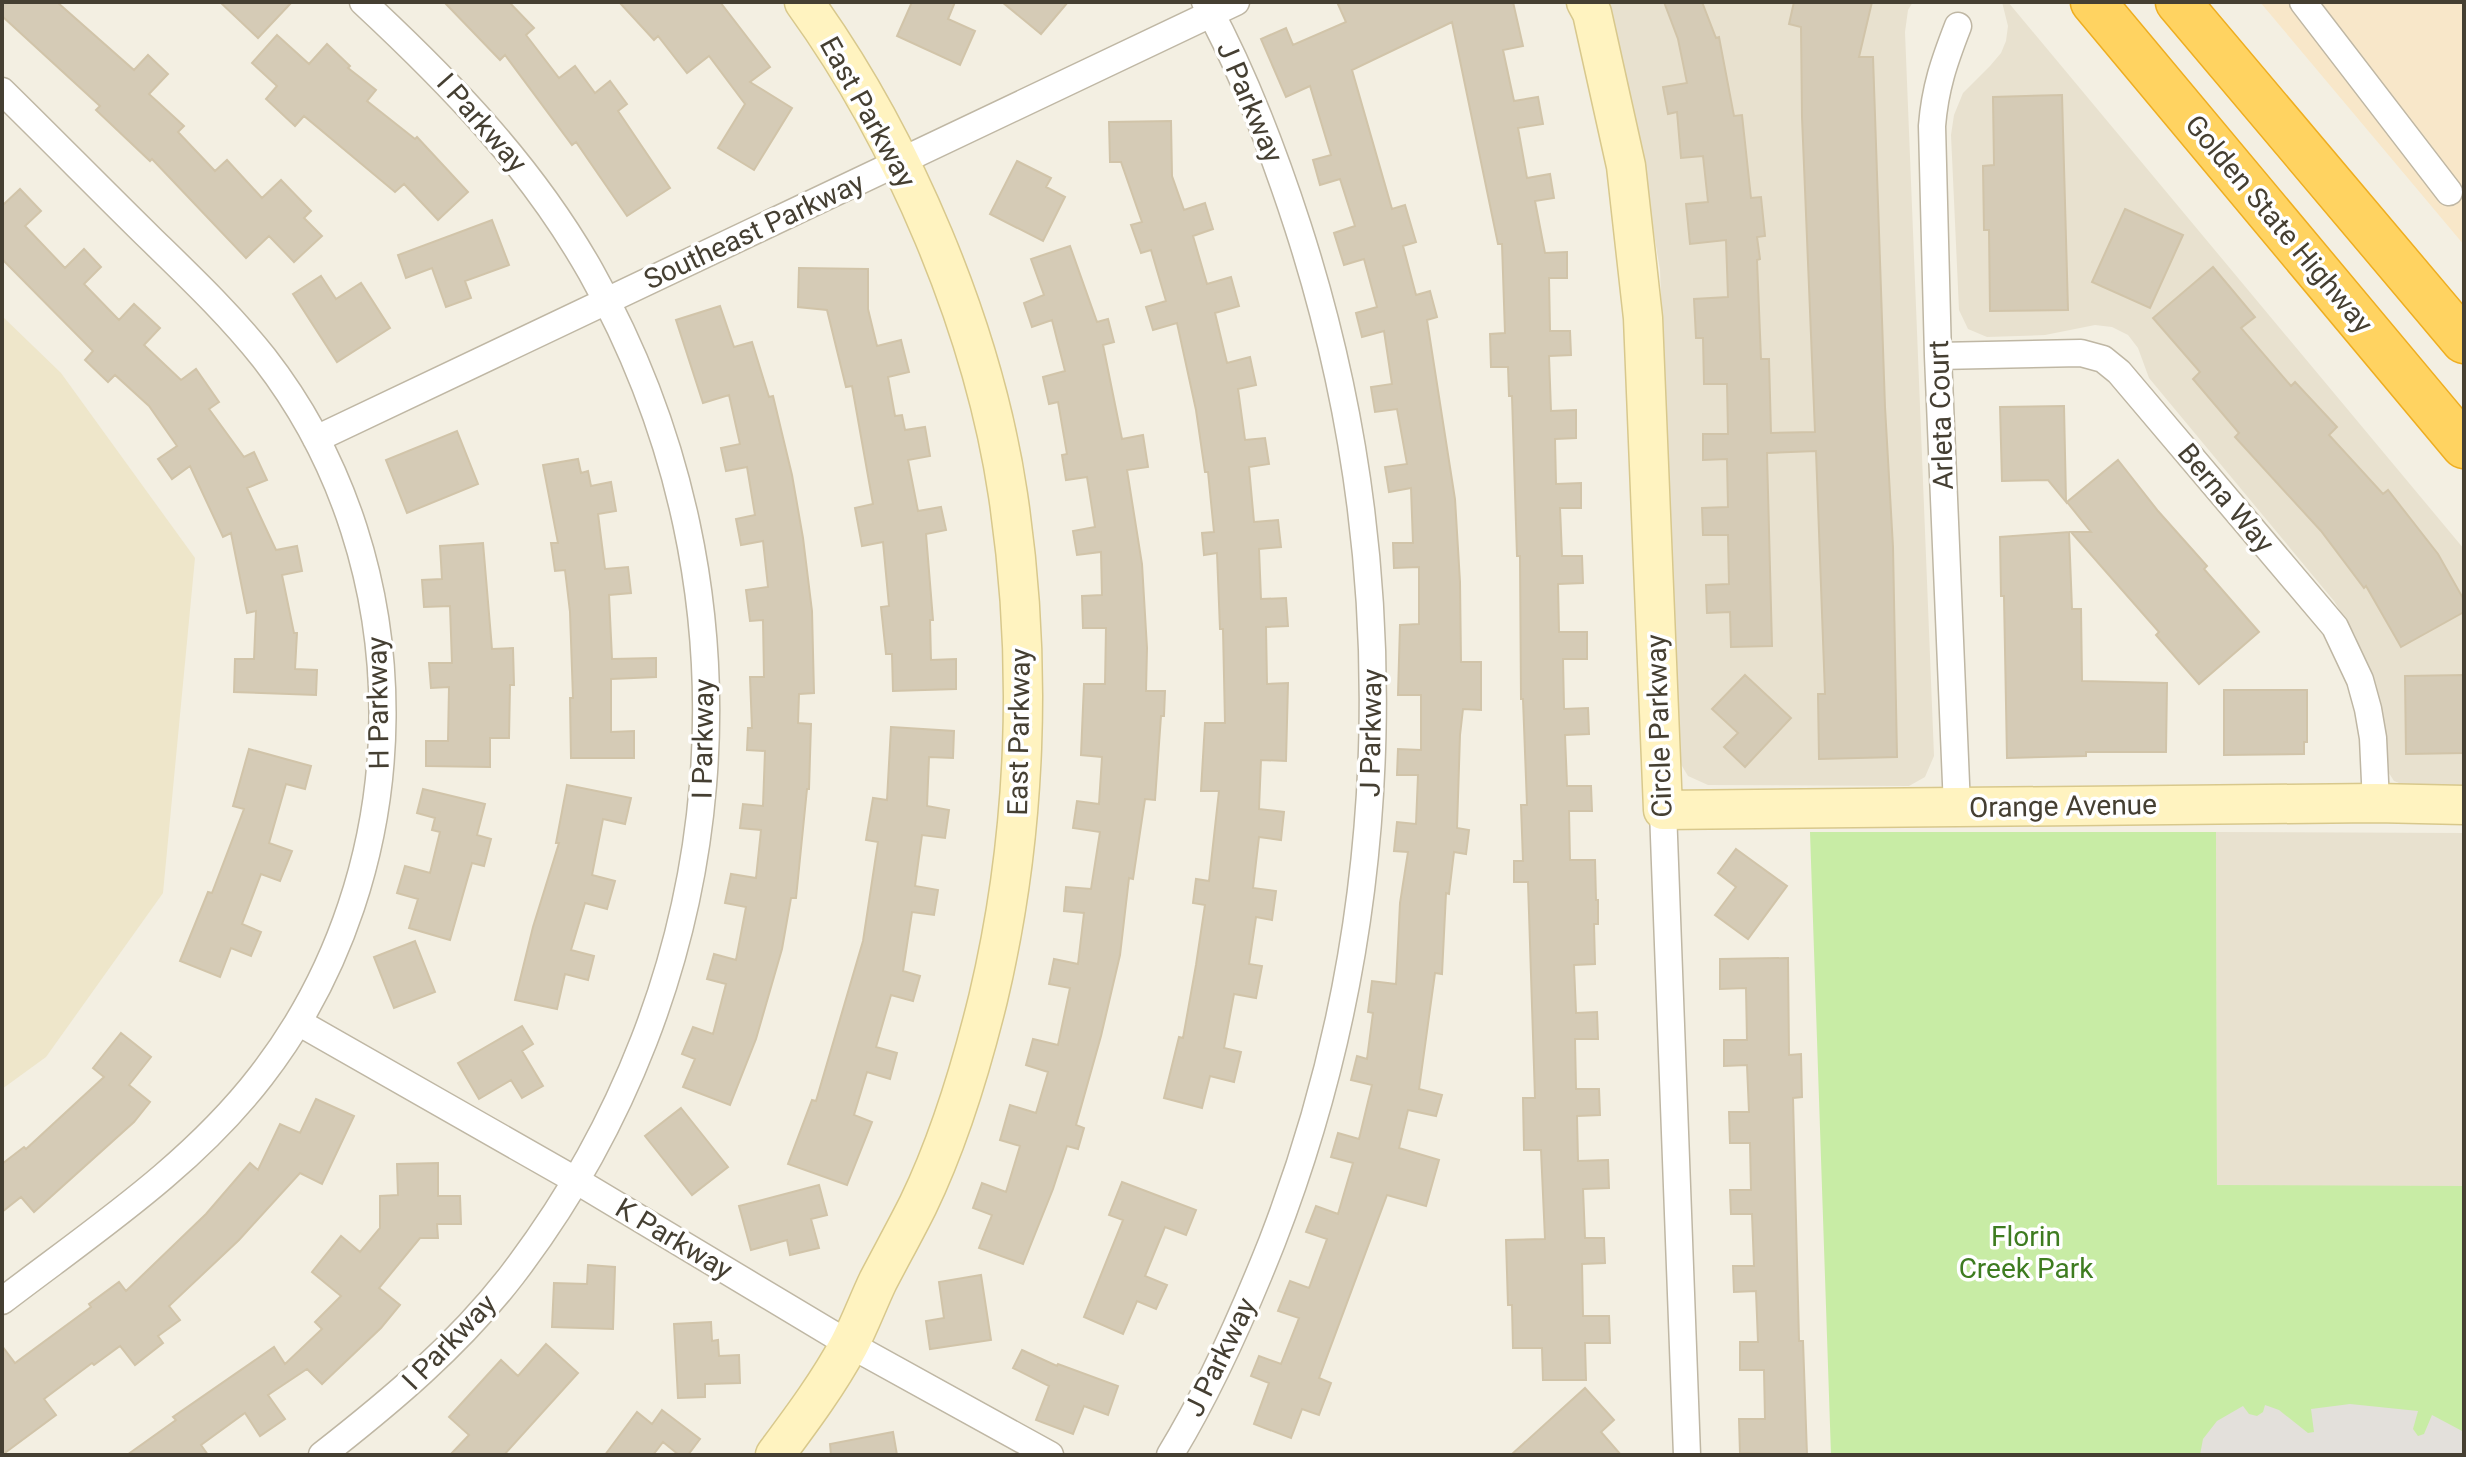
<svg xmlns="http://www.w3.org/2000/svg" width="2466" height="1457" font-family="Roboto,sans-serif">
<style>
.residential{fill:#e8e1cf}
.commercial{fill:#f8e7c9}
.education{fill:#eee6ca}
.green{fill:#c8eca5}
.parking{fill:#e3e0db}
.building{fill:#d5cbb6;stroke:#d1c4a9;stroke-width:2}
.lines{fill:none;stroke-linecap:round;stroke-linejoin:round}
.street-casing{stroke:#bfb7a4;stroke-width:29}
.secondary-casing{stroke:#d8c88c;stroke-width:41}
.highway-casing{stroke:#eeae21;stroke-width:47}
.street{stroke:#fff;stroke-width:26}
.secondary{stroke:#fff3c0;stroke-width:38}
.highway{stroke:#ffd361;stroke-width:44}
.labels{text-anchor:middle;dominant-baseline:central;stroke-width:7;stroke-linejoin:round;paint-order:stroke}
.street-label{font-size:28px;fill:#453f32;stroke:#fff}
.park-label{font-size:28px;fill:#3e7c20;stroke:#fff}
</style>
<rect width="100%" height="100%" fill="#f3efe2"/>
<path class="residential" d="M1603,2H1913L1908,10L1905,32L1934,756L1925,777L1909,786L1708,785L1688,776L1679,761L1660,270L1632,101Z
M2002,2H2008L2464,549V788H2411L2394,781L2385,767L2379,701L2355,635L2334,601L2149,378L2138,348L2128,335L2112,327L2095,325L2045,335L1987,337L1968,329L1959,310L1951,135L1954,115L1963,93L1990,66L2001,53L2006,41L2008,26Z
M2216,832L2464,833V1186H2217Z"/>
<path class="commercial" d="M2260,2H2464V245L2459,239Z"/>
<path class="education" d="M2,316L61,373L195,558L163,893L46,1057L2,1089Z"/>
<path class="green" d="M1810,832H2216L2217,1185L2464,1186V1455H1831Z"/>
<path class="parking" d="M2350,1404L2418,1411L2413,1429L2418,1436L2424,1434L2432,1415L2464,1432V1455H2200L2203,1439L2217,1421L2243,1406L2249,1414L2257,1416L2263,1412L2265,1405L2279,1410L2308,1433L2314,1432L2311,1409Z"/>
<path class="building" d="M2,2H57L134,70L148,55L168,74L149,94L184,126L178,132L215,171L227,160L262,198L281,180L311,211L304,218L322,236L294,262L269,236L246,258L152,159L150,161L96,110L100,106L2,16Z
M220,2H292L258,38Z
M444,2H509L534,28L526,35L559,78L575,66L595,93L610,81L627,104L618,111L670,188L627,216L576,142L572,145L505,55L500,60Z
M619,2H720L770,67L750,82L792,108L754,170L718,148L745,104L709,56L687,73L658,36L654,40Z
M912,2H955L948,19L975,31L960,65L897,36Z
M1002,2H1068L1041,34Z
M1337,2H1513L1523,46L1503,50L1514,101L1538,97L1543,124L1518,128L1527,178L1550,174L1554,198L1535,201L1545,253L1567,252V278H1549L1550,331H1570L1571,355L1549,356L1551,411L1576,410V438L1555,439L1556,484L1581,483V508H1560L1562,556H1582L1583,583L1558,584L1559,632H1587V659H1563L1564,709L1588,708L1589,734L1565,735L1567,786H1591L1592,811H1569L1570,860H1595L1596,900H1598V924H1594L1595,964L1574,965L1576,1013L1597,1012L1598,1039H1575L1576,1089H1599L1600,1115L1577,1116L1578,1161L1608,1160L1609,1188L1583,1189L1585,1238H1604L1605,1263L1582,1264L1583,1316H1609L1610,1343H1585L1586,1380H1543L1542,1348H1513L1512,1305H1508L1506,1240L1545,1239L1541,1150H1524L1523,1098H1535L1528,882H1514V861H1523L1521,805H1527L1523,699H1521L1520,556H1517L1512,396H1509L1508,367H1491L1490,334L1505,333L1502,244H1498L1452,22L1352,70L1392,209L1405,205L1416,242L1403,246L1416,295L1430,291L1437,317L1427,320L1455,499L1460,582L1461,662H1481V710L1463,709L1460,735L1457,828L1469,830L1466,854L1454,852L1449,894L1446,893L1442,974L1435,973L1419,1089L1442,1095L1436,1116L1408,1110L1399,1148L1439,1160L1426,1206L1387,1195L1319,1378L1331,1383L1319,1415L1302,1409L1291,1438L1254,1424L1269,1383L1251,1376L1259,1356L1281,1364L1299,1318L1278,1311L1290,1281L1309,1288L1327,1239L1306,1232L1316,1206L1338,1214L1353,1163L1331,1157L1338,1133L1359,1139L1372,1085L1351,1080L1357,1056L1367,1059L1373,1013L1368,1012L1372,981L1396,984L1400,903L1408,852L1394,851L1397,822L1416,824L1418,775H1397L1398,749L1421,750V695H1398L1400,625L1419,624V567L1394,568L1393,543H1413L1411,488L1389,492L1385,467L1407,464L1397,409L1375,412L1371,387L1392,384L1384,331L1362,337L1356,313L1377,307L1364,259L1344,265L1334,233L1355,226L1340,179L1320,185L1313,160L1331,155L1310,86L1286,97L1261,39L1286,28L1293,45L1346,22Z
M1664,2H1702L1716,38L1719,37L1734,116L1742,115L1751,198L1761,197L1765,236L1757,237L1760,259L1757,260L1761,359H1769L1771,433L1815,432L1802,117L1801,27L1789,24L1794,2H1872L1859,57H1873L1885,407L1893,547L1897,757L1819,759L1818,694H1825L1816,451L1767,453L1772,646L1731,647L1730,612L1707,613L1706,585L1729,584L1728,535H1703L1702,508L1728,507L1727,459L1703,460V434H1728L1727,384H1704L1703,338H1696L1694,299L1728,297L1726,240L1690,244L1686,204L1708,202L1703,156L1681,158L1677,112L1668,114L1663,87L1687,83L1678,39Z
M277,35L309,64L327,44L350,66L348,68L376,90L367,101L415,139L417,137L468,192L438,220L404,184L395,192L304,116L295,126L266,99L277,86L252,63Z
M2062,95L2068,310L1990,311L1989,230H1984L1983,166L1994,165L1993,97Z
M1171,121L1172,176L1184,210L1205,203L1213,229L1193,236L1207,284L1231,277L1239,306L1215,313L1227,363L1250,357L1256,385L1238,389L1245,440L1265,438L1269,464L1249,467L1254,522L1278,520L1281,547L1259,549L1261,599L1286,598L1288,626L1266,627L1267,684L1288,683L1286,761L1261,760L1259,809L1284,812L1281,840L1259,837L1253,888L1276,891L1272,920L1256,917L1249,964L1262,966L1256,998L1234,994L1224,1048L1241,1052L1234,1082L1210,1076L1202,1108L1164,1098L1179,1037L1183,1038L1196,965L1205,905L1193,903L1196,879L1209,881L1219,791H1201L1205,723H1225L1223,629H1220L1217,553L1204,555L1202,533L1214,532L1208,472H1205L1196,410L1177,323L1153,330L1146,307L1166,301L1151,250L1141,253L1131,225L1142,222L1121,162H1110L1109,122Z
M1017,161L1051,178L1046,187L1065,197L1043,241L990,214Z
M20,189L41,211L25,226L65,268L84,249L101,267L84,284L119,320L134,304L160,328L144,345L181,380L196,369L219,402L209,409L244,457L254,452L267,480L247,488L276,550L297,546L302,571L282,575L294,633H297L295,669L317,670L316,695L234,692L235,659H254L256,611L247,613L231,533L223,537L190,466L172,479L158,459L177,446L149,406L115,375L108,382L85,360L93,351L2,259V202L4,204Z
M2125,209L2183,235L2150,308L2092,282Z
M492,220L509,265L465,281L471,298L446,307L432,268L406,278L398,255Z
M1070,246L1097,322L1108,319L1114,342L1103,345L1122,439L1143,435L1148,467L1127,470L1142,564L1147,648L1146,691H1165L1164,716H1161L1155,800L1145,799L1133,879L1129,878L1120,955L1101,1036L1076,1125L1084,1128L1078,1149L1067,1146L1053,1189L1023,1264L979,1248L992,1215L973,1208L982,1183L1006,1192L1020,1146L1000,1140L1010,1105L1036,1113L1048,1072L1026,1065L1033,1039L1058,1045L1070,988L1049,984L1054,959L1078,964L1084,913L1064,911L1066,887L1091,889L1100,832L1073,828L1077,801L1099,804L1102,757L1081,755L1084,684H1105L1106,628H1083L1082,596L1102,595L1101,552L1077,555L1073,531L1095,527L1087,477L1066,480L1062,455L1067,454L1058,402L1049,404L1043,377L1065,371L1052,320L1032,327L1024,303L1044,295L1031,259Z
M2213,267L2255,317L2241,328L2291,386L2295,382L2337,427L2329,435L2383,494L2388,490L2438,554L2464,600V612L2401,647L2366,586L2364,588L2321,531L2235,437L2239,433L2193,379L2200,372L2153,318Z
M799,268L868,269V309L877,346L901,340L909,372L888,377L895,416L902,415L905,430L925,427L930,456L908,460L918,511L941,507L946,530L926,534L933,620H930L931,660L956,659V689L893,691L892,654H886L881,607L889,606L883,542L862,546L855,508L873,504L852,386L846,387L827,310L798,307Z
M321,276L336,299L361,283L390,328L337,362L293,294Z
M720,306L734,347L752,342L769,397L773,396L792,475L803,538L812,611L814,693L799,694L798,723L811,724L809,789H807L796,898H791L782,949L756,1039L730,1105L683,1087L695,1059L682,1054L693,1027L713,1034L726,984L707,979L714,954L736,960L746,907L725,903L731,874L756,878L761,830L740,828L743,804L763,806L765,751L747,750L748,728H752L750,677H764L763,620L750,621L746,590L768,587L763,541L741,545L736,519L755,515L747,467L726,471L721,448L740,444L729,395L703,403L676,320Z
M2064,406L2066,502L2048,480L2002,481L2000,407Z
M457,431L478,484L407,513L386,460Z
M578,459L581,473L588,471L591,486L611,482L616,511L598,514L605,569L628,567L631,593L609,595L612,659L656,658V677L611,679V732L634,731V758H571L570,698H573L570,612L565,570L555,571L551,543H558L543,465Z
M2118,460L2158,511L2207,566L2204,569L2259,632L2199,684L2156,635L2159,632L2071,532H2091L2067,502Z
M2069,532L2072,609H2081L2082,681L2167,683L2166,752H2086V756L2007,758L2004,596H2001L2000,537Z
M483,543L492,649L513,648L514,685H510L509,738H490V767L426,766V741H448L449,687L431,688L429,663H452L450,606L424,607L422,580L442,579L440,546Z
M1745,675L1791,718L1745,767L1724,747L1738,733L1712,709Z
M2464,675V753L2406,754L2405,676Z
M2224,690H2307V742H2304V754L2224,755Z
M891,727L954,731L953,758L929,757L927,806L949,810L945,838L922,835L915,886L938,890L934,915L912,912L903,971L920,976L913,1001L891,995L876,1047L897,1053L890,1079L867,1072L854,1115L872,1122L847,1185L788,1164L812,1100L816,1101L863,941L878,842L866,840L873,798L887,800Z
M249,749L311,766L305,789L286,784L269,843L292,851L280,881L261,874L242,924L261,932L251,956L231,948L220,977L180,961L208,892L212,893L244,809L233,806Z
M567,785L631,798L625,824L603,819L592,875L615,881L607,909L585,903L571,950L594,956L588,980L565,974L557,1009L515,1000L533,927L559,843H556Z
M423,789L485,804L477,835L491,839L484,866L472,863L450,940L409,928L418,899L397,893L405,866L430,873L440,832L432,830L435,818L417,813Z
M1736,849L1787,886L1748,939L1715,915L1736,887L1718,873Z
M415,941L435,992L394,1008L374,957Z
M1788,958L1789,1055L1801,1054L1802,1097L1793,1098L1799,1341H1803L1807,1455L1740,1453L1739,1419H1765L1764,1370H1740V1342H1758L1756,1291L1734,1292L1733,1266H1754L1752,1214H1731L1730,1190H1751L1750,1143H1730L1729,1112H1749L1747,1065L1724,1066V1040H1747L1746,988L1720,989V959Z
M522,1026L533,1044L522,1051L543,1086L522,1098L511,1080L479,1099L458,1063Z
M121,1033L151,1057L129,1085L150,1102L134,1122L34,1212L21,1197L2,1212V1164L24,1147L26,1149L104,1077L93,1068Z
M316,1099L354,1116L322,1184L300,1173L239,1240L169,1306L180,1320L158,1336L163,1343L135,1365L120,1346L94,1365L92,1363L44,1399L56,1415L2,1455V1346L15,1363L91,1307L89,1304L119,1282L126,1291L206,1214L250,1163L258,1170L280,1124L300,1133Z
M681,1108L728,1167L692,1195L645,1136Z
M438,1163V1196H460L461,1224H437L438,1238H420L379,1288L400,1305L381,1328L322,1384L307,1369L268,1395L285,1419L260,1436L245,1413L201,1445L208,1455H127L176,1420L173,1417L274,1347L285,1364L322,1329L315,1322L341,1296L312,1272L341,1236L360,1252L380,1228V1196L398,1195L397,1164Z
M1122,1182L1196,1210L1186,1235L1165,1227L1145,1276L1167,1285L1156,1309L1137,1301L1123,1334L1084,1317L1123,1220L1109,1215Z
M819,1185L827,1215L811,1219L819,1248L790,1255L787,1240L751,1250L739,1206Z
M588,1265L615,1267L613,1329L552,1327L554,1283L587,1284Z
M981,1275L991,1340L930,1349L926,1321L944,1318L939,1282Z
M711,1322L712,1341L718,1340L719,1356L739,1355L740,1383L705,1384V1397L678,1398L674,1324Z
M546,1344L578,1373L504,1455H450L469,1435L449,1417L501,1360L518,1376Z
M1022,1350L1057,1366L1058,1364L1118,1386L1108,1415L1084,1406L1073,1434L1036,1420L1049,1386L1013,1368Z
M1585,1388L1614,1420L1601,1432L1621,1455H1511Z
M662,1410L700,1439L688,1455H679L663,1442L653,1455H605L637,1412L652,1424Z
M893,1432L897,1455H831L830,1444Z"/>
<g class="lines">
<g class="street-casing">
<path id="street" d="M2303,2L2449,192
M2,91C52,140 101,190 151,239C190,277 230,315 264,358C425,565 420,871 261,1076C191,1167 92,1232 2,1301
M1938,356L2081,353L2103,359L2119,372L2335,627L2360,680L2368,709L2373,738L2376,803
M316,439L1236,2
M1957,807L1938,356L1932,126C1935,88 1944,62 1958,26
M1663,810L1687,1455
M298,1022L577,1181L849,1344L1050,1455
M322,1455C391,1401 458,1345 512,1275C735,984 772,594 591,272C531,166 451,84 363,2
M1170,1455C1211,1388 1243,1315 1272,1242C1398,917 1405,558 1298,227C1273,150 1244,73 1205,2"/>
</g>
<g class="secondary-casing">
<path id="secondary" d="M1586,2L1592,13L1626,166L1643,318L1663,810L2376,803L2464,805
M775,1455C801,1420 828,1384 849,1345C860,1324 868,1302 878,1281C891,1256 905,1231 918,1205C949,1141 971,1068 988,999C1027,835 1033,662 1008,495C983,327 903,139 804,2"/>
</g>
<g class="highway-casing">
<path id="highway" d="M2093,2L2464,446
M2178,2L2464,341"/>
</g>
<use href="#street" class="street"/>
<use href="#secondary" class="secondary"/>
<use href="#highway" class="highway"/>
</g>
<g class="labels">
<g class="street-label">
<text transform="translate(1250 102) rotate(67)">J Parkway</text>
<text transform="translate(868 112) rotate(61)">East Parkway</text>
<text transform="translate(482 123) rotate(49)">I Parkway</text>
<text transform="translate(2279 224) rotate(50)">Golden State Highway</text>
<text transform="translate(754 231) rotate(-25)">Southeast Parkway</text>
<text transform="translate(1941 415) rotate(-92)">Arleta Court</text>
<text transform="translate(2226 498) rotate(50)">Berna Way</text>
<text transform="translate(378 703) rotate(-91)">H Parkway</text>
<text transform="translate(1659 726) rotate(-92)">Circle Parkway</text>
<text transform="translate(1019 732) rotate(-89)">East Parkway</text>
<text transform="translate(1371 733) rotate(-89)">J Parkway</text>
<text transform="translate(703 739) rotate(-89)">I Parkway</text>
<text transform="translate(2063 806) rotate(-1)">Orange Avenue</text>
<text transform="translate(674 1239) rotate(31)">K Parkway</text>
<text transform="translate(449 1342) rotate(-46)">I Parkway</text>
<text transform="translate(1220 1357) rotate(-64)">J Parkway</text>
</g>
<g class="park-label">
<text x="2026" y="1236">Florin<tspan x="2026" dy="32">Creek Park</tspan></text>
</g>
</g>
<rect width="2466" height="1457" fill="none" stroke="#453f32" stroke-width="8"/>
</svg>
